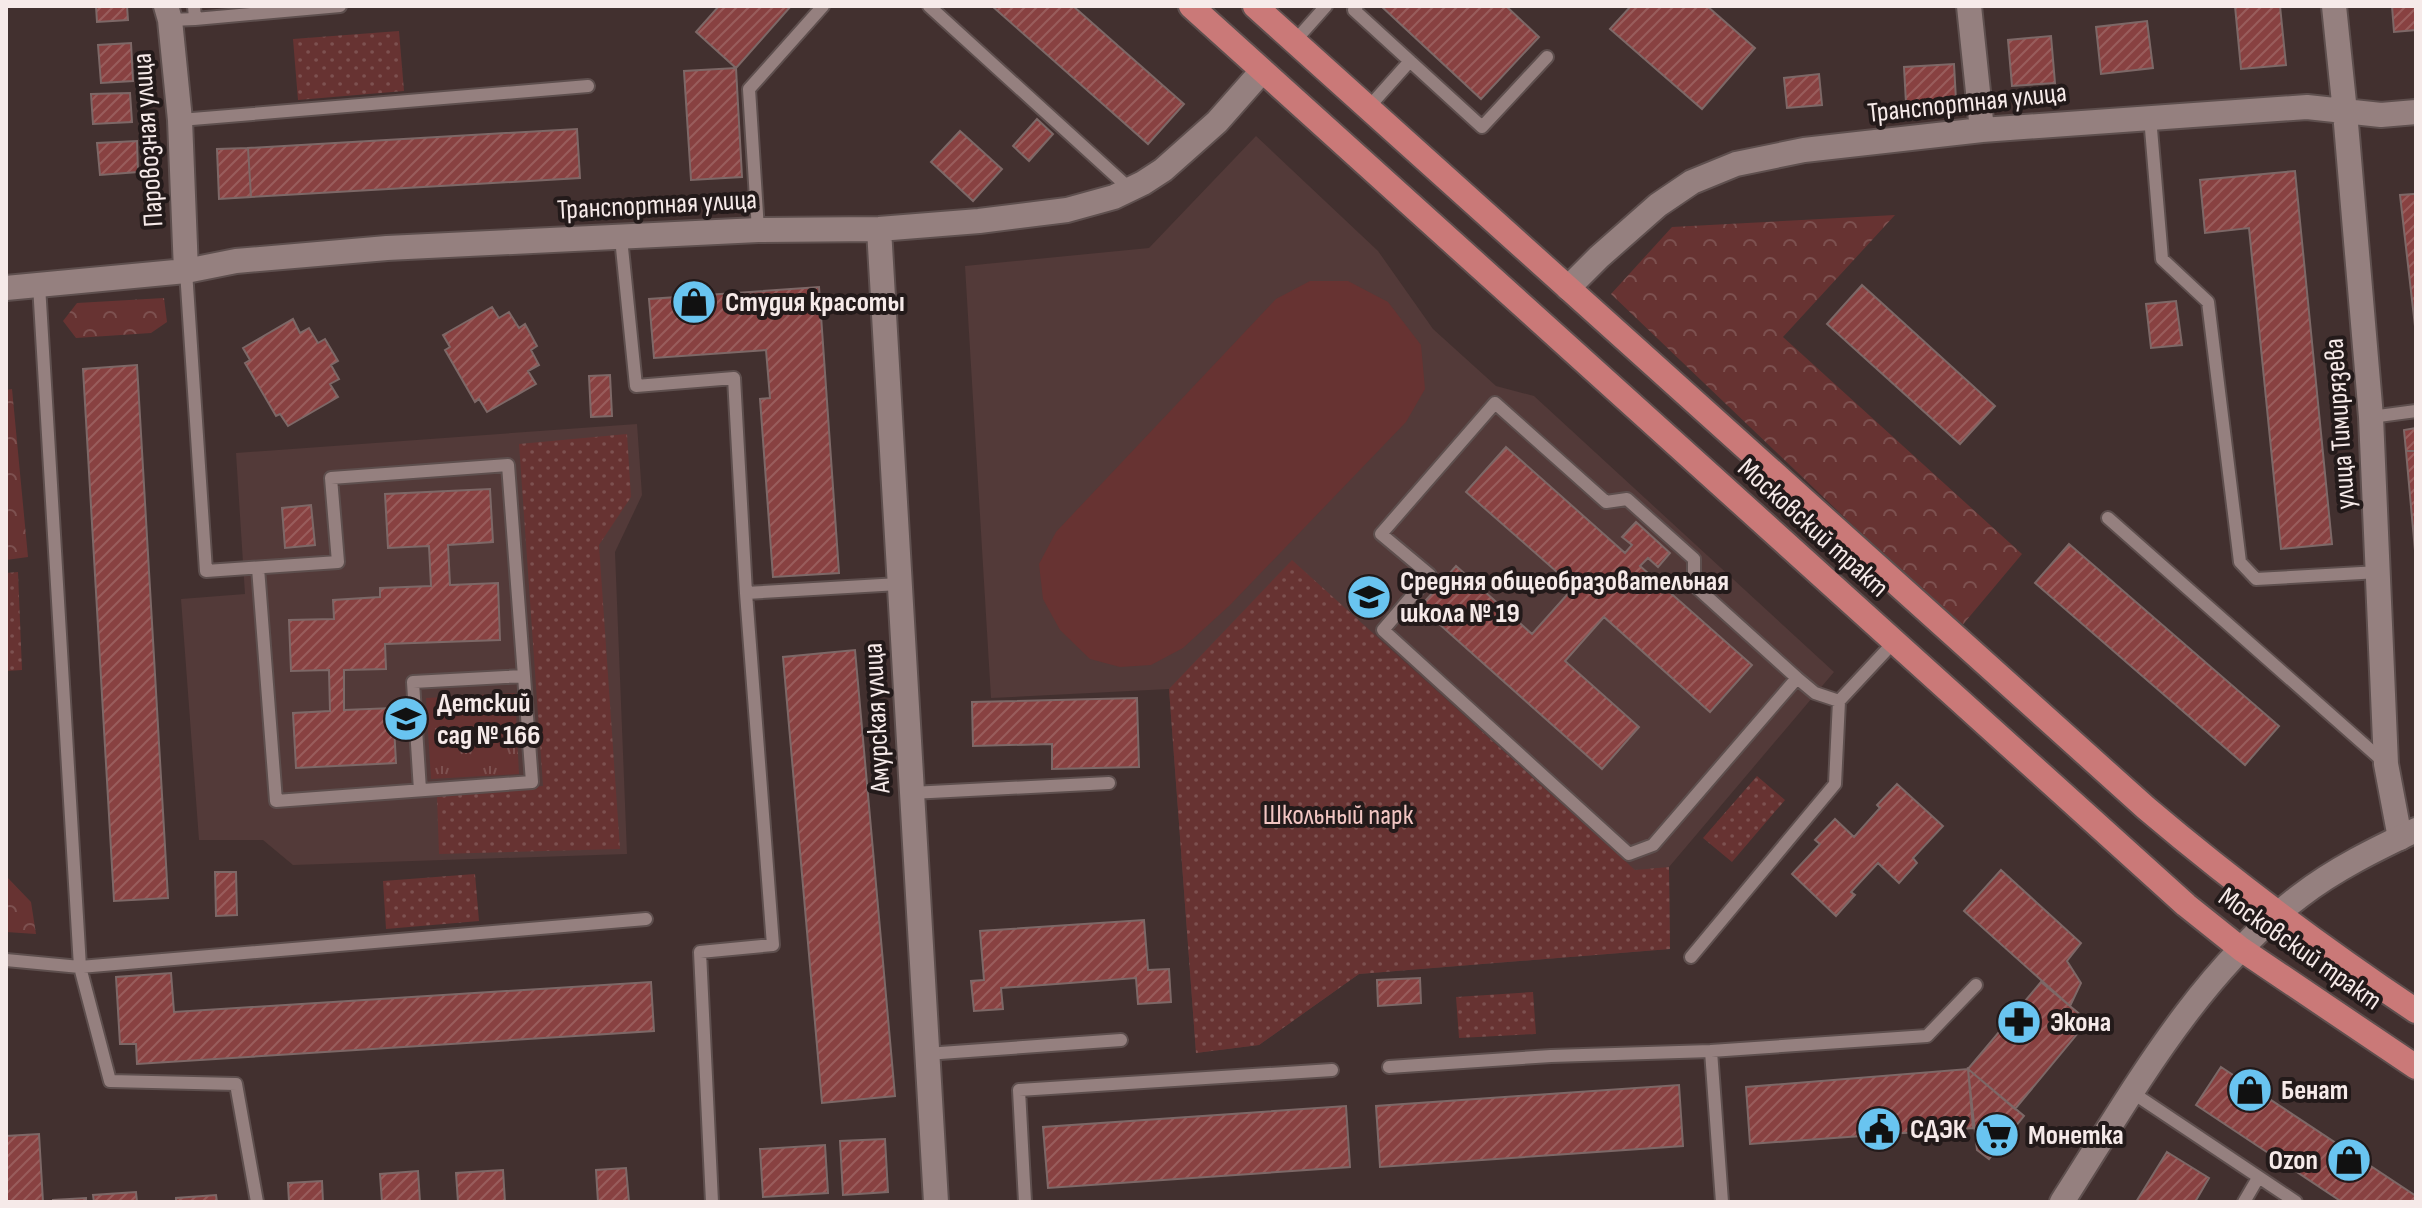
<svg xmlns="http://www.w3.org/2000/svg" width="2422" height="1208" font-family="'Sofia Sans Condensed',sans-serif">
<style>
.built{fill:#533a39}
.grass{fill:url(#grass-tufts)}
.forest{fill:url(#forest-crowns)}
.park{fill:url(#park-dots)}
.garden{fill:#673332}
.building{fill:url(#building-hatch);stroke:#7d6867;stroke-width:2}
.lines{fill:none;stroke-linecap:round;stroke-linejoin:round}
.service-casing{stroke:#5e4f4e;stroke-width:16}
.minor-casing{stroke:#5e4f4e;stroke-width:28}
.tertiary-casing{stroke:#5e4f4e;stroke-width:28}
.primary-casing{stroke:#5e4f4e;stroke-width:28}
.service{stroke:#95807f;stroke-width:12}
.minor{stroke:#95807f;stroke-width:24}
.tertiary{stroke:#95807f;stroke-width:24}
.primary{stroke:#ca7978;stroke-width:24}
.labels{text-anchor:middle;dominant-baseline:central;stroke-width:8;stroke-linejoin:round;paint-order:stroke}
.street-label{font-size:28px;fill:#f6eae9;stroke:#231a1a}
.poi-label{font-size:28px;font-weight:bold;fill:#f6eae9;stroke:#231a1a;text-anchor:start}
.park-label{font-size:28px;fill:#f2c6c3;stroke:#231a1a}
</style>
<defs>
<pattern id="grass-tufts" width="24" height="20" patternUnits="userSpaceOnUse" patternTransform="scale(2)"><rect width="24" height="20" fill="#673332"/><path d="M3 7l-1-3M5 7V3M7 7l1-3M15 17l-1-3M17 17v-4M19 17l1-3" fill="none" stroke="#7d5150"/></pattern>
<pattern id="forest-crowns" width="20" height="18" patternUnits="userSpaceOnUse" patternTransform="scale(2)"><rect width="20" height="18" fill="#673332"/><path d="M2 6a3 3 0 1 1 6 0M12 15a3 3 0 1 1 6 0" fill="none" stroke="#7d5150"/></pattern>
<pattern id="park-dots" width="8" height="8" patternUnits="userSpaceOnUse" patternTransform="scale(2)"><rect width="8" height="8" fill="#673332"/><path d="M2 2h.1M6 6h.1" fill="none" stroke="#7d5150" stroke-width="1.8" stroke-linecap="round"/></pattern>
<pattern id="building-hatch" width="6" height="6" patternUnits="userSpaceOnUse" patternTransform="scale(2)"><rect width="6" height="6" fill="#884141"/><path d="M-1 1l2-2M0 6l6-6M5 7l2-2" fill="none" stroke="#995d5c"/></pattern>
</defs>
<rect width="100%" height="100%" fill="#42302f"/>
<path class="built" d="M1256,136L1378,251L1433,329L1496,386L1534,396L1834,672L1669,867L1670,949L1359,974L1259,1045L1196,1053L1169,689L991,698L965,266L1149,248Z
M637,424L642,495L615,552L627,854L293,865L263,840H199L181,599L245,594L236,453Z"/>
<path class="grass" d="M515,693L519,774L431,779L426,698Z"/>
<path class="forest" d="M1895,215L1783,337L2022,554L1960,628L1611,294L1672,227Z
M164,298L167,322L151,333L76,338L63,321L77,303Z
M12,389L28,557L6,560V390Z
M6,876L31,902L36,934L6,932Z"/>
<path class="park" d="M399,31L404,91L298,100L293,39Z
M627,434L631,497L599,545L620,849L439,854L437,796L543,786L519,444Z
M1292,560L1635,870L1669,867L1670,949L1359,974L1259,1045L1196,1053L1169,689Z
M18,572L22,670L6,671V573Z
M1757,776L1785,800L1732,862L1703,838Z
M475,874L479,921L386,929L383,881Z
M1533,992L1536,1034L1459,1038L1456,997Z"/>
<path class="garden" d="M1310,281H1348L1388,302L1421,345L1425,389L1406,422L1230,605L1183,648L1151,665L1120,667L1090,659L1060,630L1043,599L1039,564L1056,532L1276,299Z"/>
<path class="building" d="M96,6H127L128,20L97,22Z
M719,6H791L736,68L696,32Z
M992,6H1073L1184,104L1148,144Z
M1381,6H1506L1539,37L1481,99Z
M1631,6H1707L1755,48L1702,109L1610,29Z
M2235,6H2280L2286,65L2241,69Z
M2392,6H2416V30L2394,32Z
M2147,21L2153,68L2101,74L2096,27Z
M2051,36L2055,83L2012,86L2008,40Z
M131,43L133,81L101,83L98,45Z
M1954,64L1956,100L1906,103L1904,67Z
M736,68L742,177L691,180L684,71Z
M1819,74L1822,105L1787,108L1784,78Z
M130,93L132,122L93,124L91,94Z
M1037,119L1053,134L1029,161L1013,146Z
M577,129L580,178L251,197L248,148Z
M960,131L1002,169L973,201L931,162Z
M137,141L138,172L100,175L97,143Z
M248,148L251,197L219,199L217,149Z
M2295,171L2332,544L2281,549L2249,228L2205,233L2200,180Z
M2414,194H2416V335L2400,195Z
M1862,285L1995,406L1960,444L1827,324Z
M819,287L839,573L773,577L760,399L770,398L766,350L654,358L649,299Z
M2176,301L2182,345L2151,348L2146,304Z
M492,307L499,318L509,312L519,328L525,324L537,346L531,350L539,365L528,371L536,384L487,412L479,399L475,402L445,350L450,347L443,335Z
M293,319L300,333L309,328L318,343L325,339L338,361L331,365L339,379L330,384L338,397L288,426L280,414L276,416L245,363L250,360L243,348Z
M137,365L168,898L114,901L83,369Z
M610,375L612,416L591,417L589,376Z
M2416,428V451H2406L2404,430Z
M1506,447L1625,553L1632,545L1622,537L1636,522L1670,553L1658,567L1648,558L1640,566L1752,665L1710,712L1604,617L1565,661L1639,727L1602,769L1420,607L1456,566L1532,634L1574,587L1466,492Z
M2406,451H2416V562Z
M490,489L493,542L448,545L450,585L498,583L500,640L385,644L386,669L344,670V710L393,708L396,763L296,768L293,713L330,711L329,670L291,671L289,620L334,619L333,600L380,597V588L431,586L429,546L388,548L385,494Z
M311,505L315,545L285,548L282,508Z
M2069,544L2279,726L2245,765L2035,583Z
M855,650L895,1096L822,1103L783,657Z
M1137,698L1139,767L1052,769V744L973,746L972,702Z
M1897,784L1943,826L1913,858L1917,863L1899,883L1878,863L1851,892L1855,895L1836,916L1792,874L1820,844L1815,840L1835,819L1854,837L1880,808L1877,805Z
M2001,870L2081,943L2067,961L2081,983L2070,1006L1964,911Z
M215,872H236L237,915L216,916Z
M1144,920L1148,970L1169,969L1171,1002L1138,1004L1136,978L1001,988L1003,1009L974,1011L971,981L984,980L980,931Z
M171,973L174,1012L651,982L654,1031L137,1064L136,1044H120L116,977Z
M1420,978L1421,1003L1378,1006L1377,980Z
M2041,982L2088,1021L2015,1109L1968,1069Z
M2221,1067L2416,1196V1202H2342L2196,1105Z
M1968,1069L1973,1128L1750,1144L1746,1087Z
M1968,1069L2024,1116L1989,1159L1977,1150Z
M1679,1085L1683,1146L1380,1167L1376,1106Z
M1346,1106L1350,1167L1048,1188L1043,1127Z
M39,1134L43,1202H6V1136Z
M885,1139L888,1192L843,1195L840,1141Z
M825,1145L828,1193L763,1197L760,1149Z
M2167,1152L2209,1178L2195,1202H2136Z
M626,1168L629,1202H598L596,1170Z
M503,1170L505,1202H458L456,1173Z
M418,1171L420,1202H382L380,1174Z
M322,1181L323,1202H289L288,1183Z
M136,1192L137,1202H94L93,1195Z
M216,1195L217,1202H176V1198Z
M86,1198V1202H53V1200Z"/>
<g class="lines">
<g class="service-casing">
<path id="service" d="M929,6L1130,189
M1357,6L1354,10L1482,127L1547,57
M195,19L340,6
M170,20L195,19L194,6
M1294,42L1326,6
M1368,108L1410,61
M2150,117L2162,259L2208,302L2240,562L2256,579L2379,572
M180,120L588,86
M758,230L749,89L823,6
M621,238L636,386L734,378L746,593
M186,271L206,571L338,562L331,478L508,465L532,782L276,801L258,568
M39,285L80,967L646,919
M2371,417L2416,411
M2108,518L2384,762
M1797,678L1653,845L1629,854L1383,630L1430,575L1381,534L1495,403L1606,502L1627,499L1694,559V585L1797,678L1815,693L1839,701
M420,790L413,682L524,676
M911,793L1109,783
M1691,957L1835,784L1839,701L1894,642
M6,960L80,967L110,1081L236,1084L257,1202
M926,1054L1121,1040
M1389,1067L1551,1056L1711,1051
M2133,1093L2296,1202
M712,1202L700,952L773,945L746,593L899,584
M1025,1202L1019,1090L1332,1070
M1722,1202L1711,1051L1927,1036L1976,985
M2244,1202L2258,1178"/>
</g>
<g class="minor-casing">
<path id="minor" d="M166,6L170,20L180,120L186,271
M1969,6L1982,130
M2334,6L2345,112L2371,417L2386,764L2400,838
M879,229L936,1202
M6,288L186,271L236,261L387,248L758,230L879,229L979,221L1067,210L1114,197L1143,183L1163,170L1217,122L1262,71
M1568,288L1599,257L1658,205L1692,182L1736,164L1804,150L1982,130L2307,107L2381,115L2416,112"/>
</g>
<g class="tertiary-casing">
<path id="tertiary" d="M2062,1202C2131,1095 2196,975 2300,896C2335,869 2376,849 2416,830"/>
</g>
<g class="primary-casing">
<path id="primary" d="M1191,6L2186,905L2241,949L2416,1067
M1255,6L2146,808C2232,881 2322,948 2416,1011"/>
</g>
<use href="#service" class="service"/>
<use href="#minor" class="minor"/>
<use href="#tertiary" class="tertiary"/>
<use href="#primary" class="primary"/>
</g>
<defs>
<g id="shop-disc" transform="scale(2.3)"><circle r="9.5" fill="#69c4f0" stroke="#231a1a"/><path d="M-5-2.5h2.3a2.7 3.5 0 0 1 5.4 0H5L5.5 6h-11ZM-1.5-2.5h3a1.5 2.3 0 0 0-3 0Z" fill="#111"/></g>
<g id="school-disc" transform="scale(2.3)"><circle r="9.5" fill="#69c4f0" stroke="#231a1a"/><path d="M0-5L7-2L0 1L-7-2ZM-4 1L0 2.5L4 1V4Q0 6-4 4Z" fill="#111"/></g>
<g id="pharmacy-disc" transform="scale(2.3)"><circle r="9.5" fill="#69c4f0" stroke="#231a1a"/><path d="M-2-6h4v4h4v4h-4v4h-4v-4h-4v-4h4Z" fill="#111"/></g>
<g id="civic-disc" transform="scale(2.3)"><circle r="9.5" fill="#69c4f0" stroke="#231a1a"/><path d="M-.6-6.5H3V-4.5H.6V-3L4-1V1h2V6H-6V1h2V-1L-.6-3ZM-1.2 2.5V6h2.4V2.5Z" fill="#111"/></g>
<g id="supermarket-disc" transform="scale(2.3)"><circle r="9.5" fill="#69c4f0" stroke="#231a1a"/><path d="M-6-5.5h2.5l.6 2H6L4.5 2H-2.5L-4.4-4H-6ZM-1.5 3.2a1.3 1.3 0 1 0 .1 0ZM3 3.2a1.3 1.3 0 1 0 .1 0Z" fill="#111"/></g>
</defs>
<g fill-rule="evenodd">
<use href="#shop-disc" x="694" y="302"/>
<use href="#school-disc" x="1369" y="597"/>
<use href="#school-disc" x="406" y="719"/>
<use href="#pharmacy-disc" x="2019" y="1022"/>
<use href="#shop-disc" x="2250" y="1090"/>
<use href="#civic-disc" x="1879" y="1129"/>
<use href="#supermarket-disc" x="1997" y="1135"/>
<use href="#shop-disc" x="2349" y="1160"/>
</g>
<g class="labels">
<g class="street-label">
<text transform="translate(1967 103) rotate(-6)">Транспортная улица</text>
<text transform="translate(148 140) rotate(-94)">Паровозная улица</text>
<text transform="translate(657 205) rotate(-3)">Транспортная улица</text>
<text transform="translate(2340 424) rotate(-94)">улица Тимирязева</text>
<text transform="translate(1813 528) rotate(42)">Московский тракт</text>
<text transform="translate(877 718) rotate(-93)">Амурская улица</text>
<text transform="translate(2300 949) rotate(35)">Московский тракт</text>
</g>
<g class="poi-label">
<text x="725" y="302">Студия красоты</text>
<text x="1400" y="581">Средняя общеобразовательная<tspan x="1400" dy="32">школа № 19</tspan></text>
<text x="437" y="703">Детский<tspan x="437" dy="32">сад № 166</tspan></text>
<text x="2050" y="1022">Экона</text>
<text x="2281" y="1090">Бенат</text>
<text x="1910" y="1129">СДЭК</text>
<text x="2028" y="1135">Монетка</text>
<text x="2318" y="1160" text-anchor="end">Ozon</text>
</g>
<g class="park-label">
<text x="1338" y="815">Школьный парк</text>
</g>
</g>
<rect width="2422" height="1208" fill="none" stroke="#f6eae9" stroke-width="16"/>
</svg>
